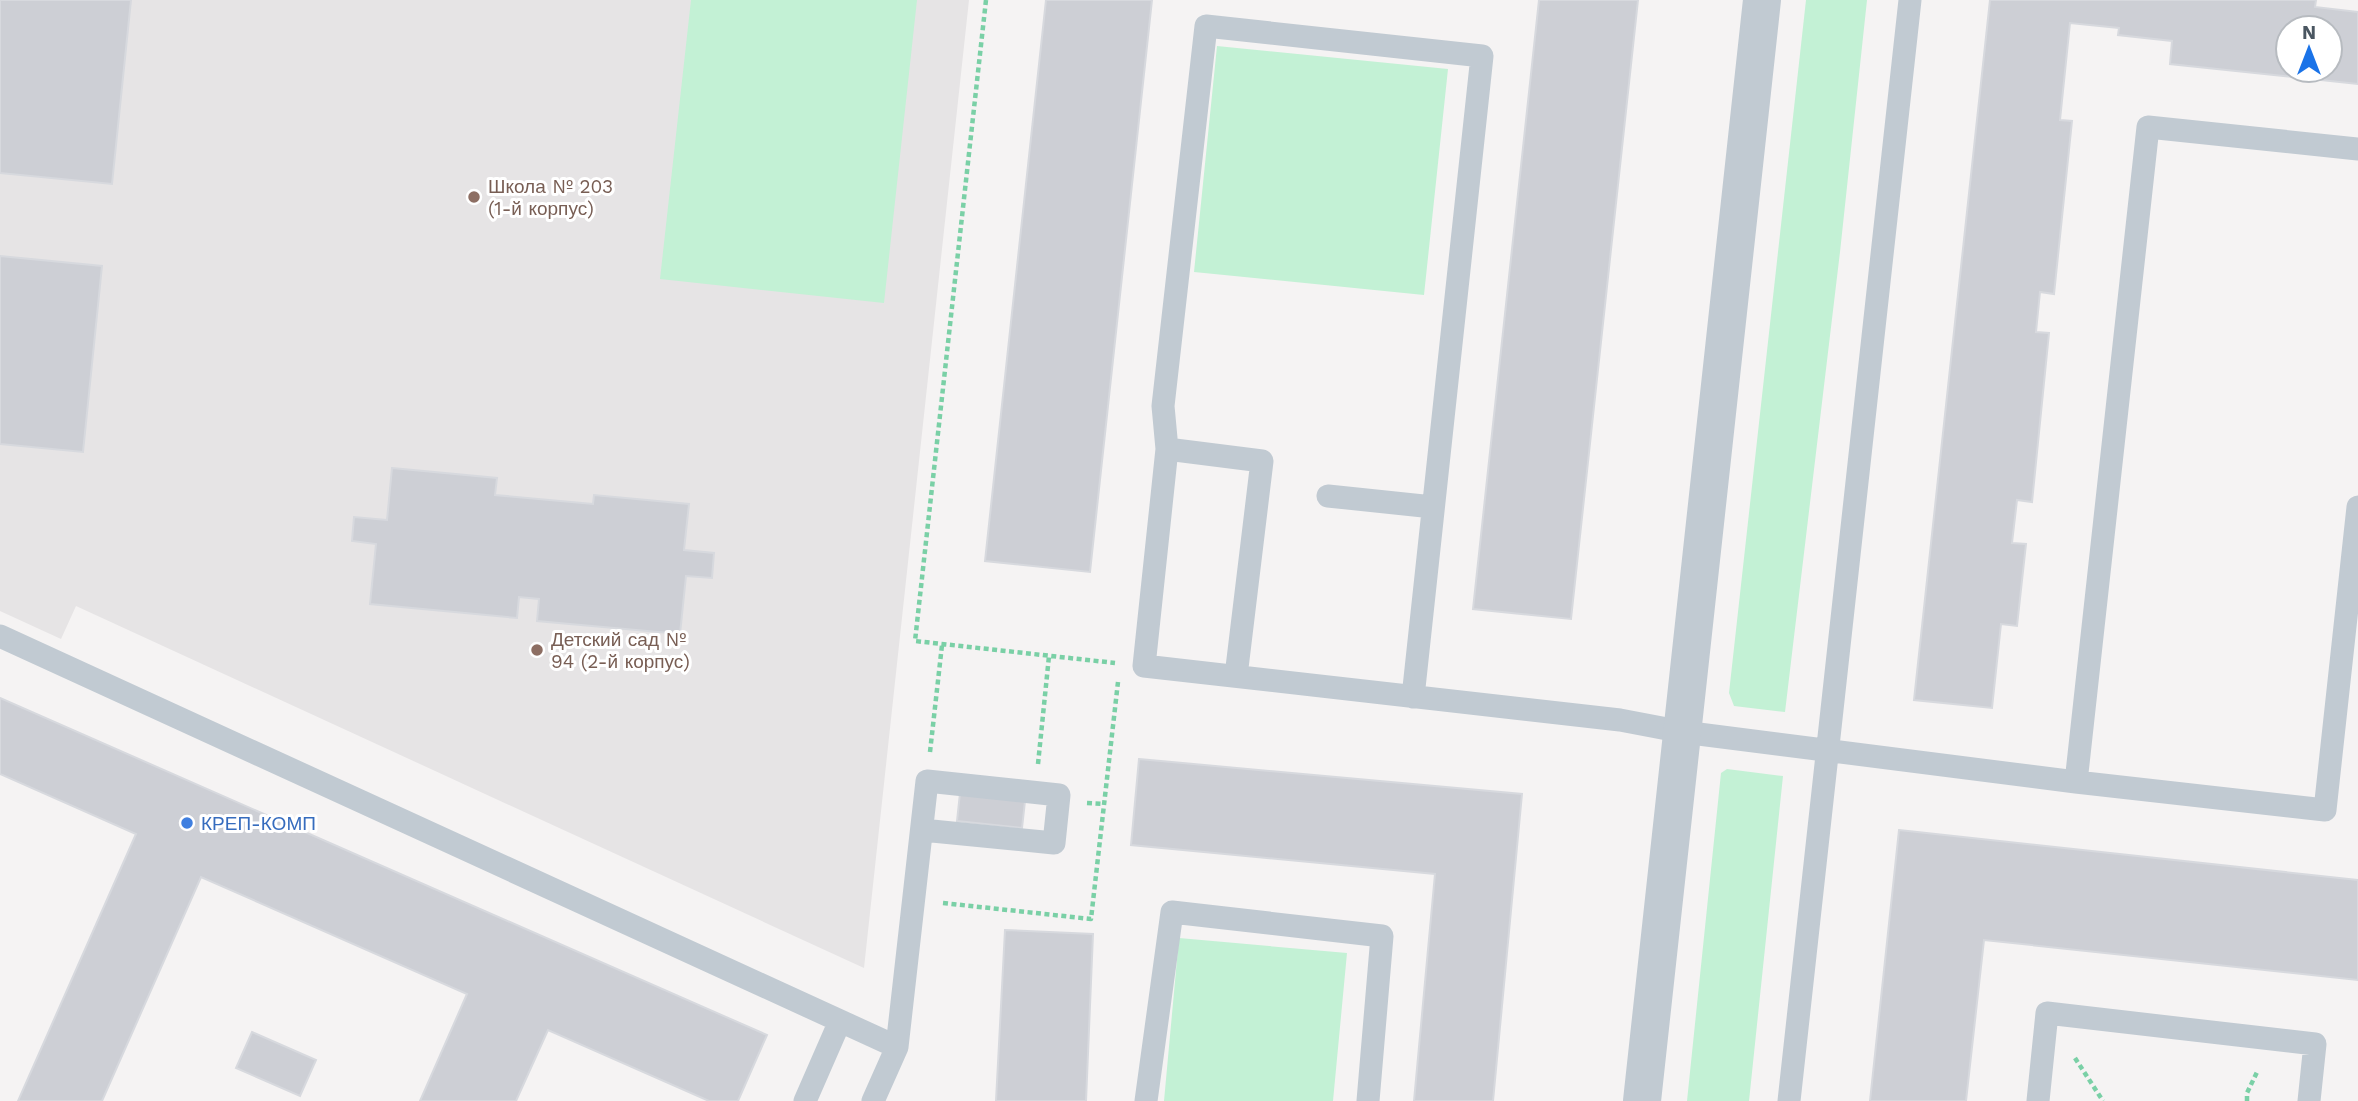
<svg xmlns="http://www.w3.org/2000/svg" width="2358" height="1101" font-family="'Work Sans',sans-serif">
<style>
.education{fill:#e6e4e5}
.green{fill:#c3f1d5}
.building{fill:#cdcfd5;stroke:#d7d9de;stroke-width:2;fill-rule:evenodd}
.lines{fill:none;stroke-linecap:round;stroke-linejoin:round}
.path{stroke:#7ad0a6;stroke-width:4.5;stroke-dasharray:5 3.5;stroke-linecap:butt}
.lane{stroke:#c1cad2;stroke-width:23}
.street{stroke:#c1cad2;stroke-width:38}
.education-dot{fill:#8d6e63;stroke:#fff;stroke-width:2.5}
.shop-dot{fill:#3f7fe0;stroke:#fff;stroke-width:2.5}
.labels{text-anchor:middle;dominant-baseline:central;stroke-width:6;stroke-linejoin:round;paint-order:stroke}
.education-label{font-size:19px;fill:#785e54;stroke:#fff;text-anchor:start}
.shop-label{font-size:19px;fill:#366cbe;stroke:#fff;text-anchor:start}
</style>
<rect width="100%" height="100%" fill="#f5f3f3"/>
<path class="education" d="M0,0H969L864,968L76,606L61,639L0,611Z"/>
<path class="green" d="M691,0H917L884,303L660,279Z
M1806,0H1867L1840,252L1785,712L1734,706L1729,693Z
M1217,46L1448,69L1424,295L1194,272Z
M1727,769L1783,776L1749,1101H1687L1721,773Z
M1179,938L1347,953L1333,1101H1164Z"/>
<path class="building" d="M0,0H131L112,184L0,173Z
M1046,0H1152L1090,572L985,561Z
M1539,0H1638L1571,619L1473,609Z
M1990,0H2316L2315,7L2358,12V84L2170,64L2172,41L2118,35L2119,28L2070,23L2060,120L2072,121L2054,294L2040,292L2036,332L2049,333L2032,502L2017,500L2012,543L2026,544L2017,626L2001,624L1992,708L1914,700ZM2288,28H2330V70H2288Z
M0,256L102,266L83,452L0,444Z
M392,468L497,478L495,495L593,504L594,495L689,504L684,550L714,553L712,578L686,576L680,634L537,621L539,599L519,597L517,618L370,604L376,544L352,541L354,517L387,520Z
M0,698L767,1035L738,1101H709L548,1030L516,1101H420L467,994L201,877L102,1101H18L136,834L0,774Z
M1139,759L1522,794L1493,1101H1414L1435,874L1131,845Z
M960,793L1025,801L1022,828L957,821Z
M1899,830L2358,880V980L1984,940L1966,1101H1870Z
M1005,930L1093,934L1086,1101H996Z
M252,1032L316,1060L300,1096L236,1068Z"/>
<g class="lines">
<path class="path" d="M986,0L915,641L1115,663
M930,752L942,645
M1038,764L1049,656
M1087,803L1104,804
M943,903L1091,919L1118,682
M2075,1058L2103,1101
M2247,1101V1093L2258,1070"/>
<path class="lane" d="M1167,449L1262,461L1236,676
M1328,496L1433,507
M0,636L897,1047
M1413,697L1482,56L1206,26L1163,406L1167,449L1144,666L1620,720L1683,732L2076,782L2325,810L2358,507
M2076,782L2148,127L2358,149
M805,1101L840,1021
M873,1101L897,1047L927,781L1059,795L1054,843L922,830
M1146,1101L1172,912L1382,936L1368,1101
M1789,1101L1910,0
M2038,1101L2047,1013L2315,1044L2309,1101"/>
<path class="street" d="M1642,1101L1762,0"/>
</g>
<g class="education-dot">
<circle cx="474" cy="197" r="7"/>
<circle cx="537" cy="650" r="7"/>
</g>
<circle class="shop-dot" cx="187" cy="823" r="7"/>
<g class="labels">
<g class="education-label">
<text x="488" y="186">Школа № 203<tspan x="488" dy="22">(1-й корпус)</tspan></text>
<text x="551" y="639">Детский сад №<tspan x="551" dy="22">94 (2-й корпус)</tspan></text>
</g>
<g class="shop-label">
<text x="201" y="823">КРЕП-КОМП</text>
</g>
</g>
<g transform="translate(2309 49)"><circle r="33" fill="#ffffff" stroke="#b7bbc0" stroke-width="2"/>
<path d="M0-5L12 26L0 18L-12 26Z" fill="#1a73e8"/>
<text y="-10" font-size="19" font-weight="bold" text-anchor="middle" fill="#4a5661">N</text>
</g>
</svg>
